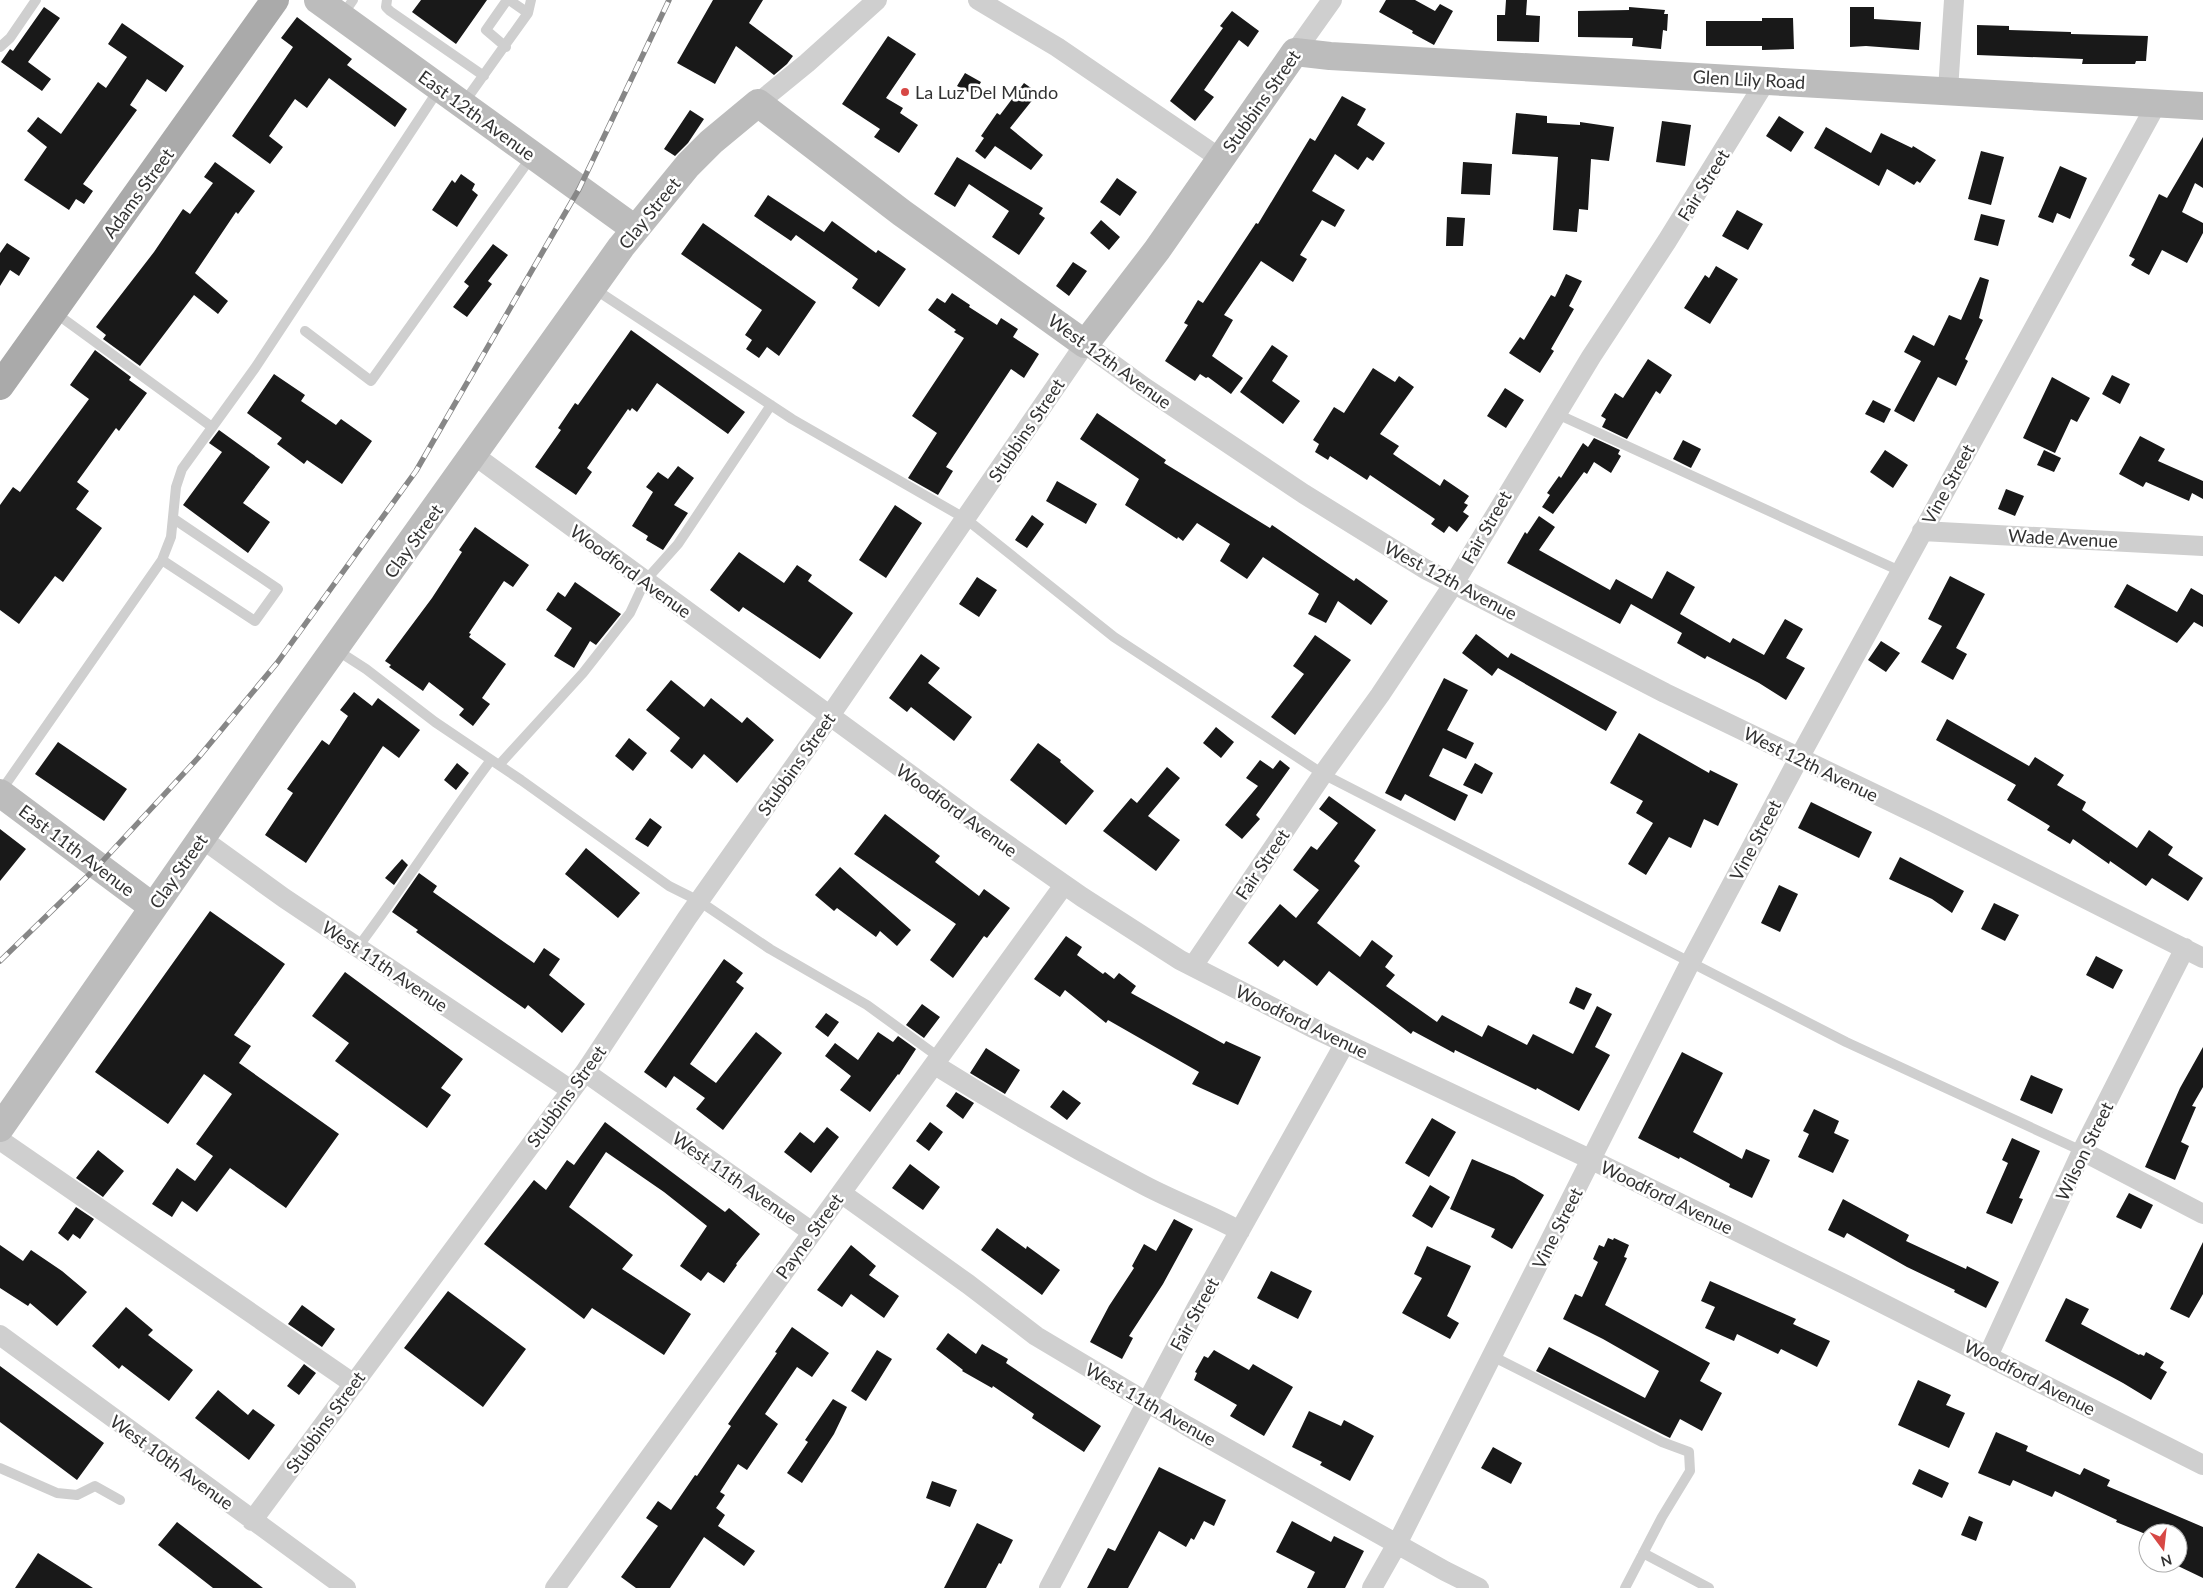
<svg xmlns="http://www.w3.org/2000/svg" width="2203" height="1588" font-family="Lato,sans-serif">
<style>
.building{fill:#191919}
.lines{fill:none;stroke-linecap:round;stroke-linejoin:round}
.lane{stroke:#cfcfcf;stroke-width:10}
.street{stroke:#cfcfcf;stroke-width:20}
.secondary{stroke:#bcbcbc;stroke-width:28}
.primary{stroke:#aaa;stroke-width:28}
.rail-casing{stroke:#878787;stroke-width:5.5}
.rail{stroke:#fff;stroke-width:4;stroke-dasharray:11;stroke-linecap:butt}
.poi-dot{fill:#d74845;stroke:#fff;stroke-width:2}
.labels{text-anchor:middle;dominant-baseline:central;stroke-width:5;stroke-linejoin:round;paint-order:stroke}
.street-label{font-size:18px;fill:#323232;stroke:#fff}
.poi-label{font-size:18px;fill:#323232;stroke:#fff;text-anchor:start}
</style>
<rect width="100%" height="100%" fill="#fff"/>
<path class="building" d="M421,0H487L456,44L412,12Z
M713,0H763L749,23L793,56L787,64L774,75L736,46L715,84L677,63Z
M1386,0H1415L1435,11L1440,4L1453,11L1434,45L1412,33L1413,31L1379,12Z
M1506,0H1527L1526,15L1540,16L1539,42L1497,41V15H1505Z
M44,7L60,18L28,62L51,79L42,91L1,62L10,49L13,51Z
M1629,7L1665,10L1664,14H1668L1667,31L1663,30L1661,49L1632,46L1633,38L1578,37V11L1629,10Z
M1850,7H1874V19L1921,22L1919,50L1866,46L1850,47Z
M1232,11L1259,31L1248,47L1239,40L1204,90L1214,97L1195,121L1170,101L1223,28L1220,26Z
M297,17L352,59L347,65L407,109L395,127L329,78L307,108L295,99L269,136L283,147L270,164L232,136L293,47L281,38Z
M1762,18H1793L1794,49L1762,50V46H1706V21H1762Z
M122,23L184,66L166,92L147,79L130,105L137,110L83,184L93,191L84,204L76,199L69,210L24,180L47,147L27,131L38,117L61,134L98,82L106,88L127,57L108,44Z
M1977,25L2009,26V30L2071,32V34L2148,36L2146,61H2136L2135,64H2082L2083,59L1977,55Z
M888,36L916,54L886,98L903,108L900,113L918,125L899,153L874,137L880,129L842,104Z
M965,73L981,82L974,95L957,86Z
M1024,83L1038,93L1010,128L1043,155L1031,170L995,146L985,159L975,151L984,138L981,136L997,113L1000,115Z
M1342,96L1366,109L1357,125L1385,143L1373,161L1367,157L1358,170L1335,154L1312,191L1345,210L1335,227L1322,220L1300,255L1307,259L1293,282L1261,261L1224,315L1233,320L1212,356L1243,378L1231,394L1208,377L1206,378L1200,374L1195,381L1165,361L1188,325L1184,323L1198,300L1203,303L1256,223L1258,224L1310,138L1315,141Z
M690,110L704,119L688,143L675,156L664,149Z
M1516,113L1547,116V123L1580,125V122L1614,127L1609,161L1591,159L1588,210L1579,209L1577,232L1553,230L1558,157L1512,154Z
M1779,116L1804,132L1791,152L1766,136Z
M1662,121L1691,125L1685,166L1656,162Z
M1826,127L1871,153L1881,133L1912,148L1913,146L1936,160L1920,183L1917,181L1914,185L1887,169L1879,186L1814,148Z
M2203,137V188L2195,183L2182,212L2203,223V233L2187,263L2162,250L2149,275L2131,265L2135,259L2129,256L2159,194L2167,198Z
M1981,151L2004,157L1991,205L1968,199Z
M957,157L1043,208L1039,214L1045,218L1019,255L992,237L1009,211L969,184L955,207L934,194Z
M215,162L255,191L238,214L236,212L195,273L228,301L218,314L194,295L140,366L103,339L106,335L96,327L154,252L183,209L190,214L213,183L204,177Z
M1463,162L1492,164L1490,195L1461,194Z
M2060,166L2087,178L2070,219L2057,213L2053,223L2038,217Z
M461,174L475,184L472,190L478,195L457,227L432,210L452,180L455,183Z
M1117,178L1137,192L1120,216L1100,202Z
M768,195L824,232L832,221L876,253L878,250L906,269L879,307L852,288L858,279L796,235L791,241L754,216Z
M1737,210L1763,224L1748,250L1722,236Z
M1981,214L2005,220L1998,246L1974,240Z
M1447,217L1465,218L1463,246H1446Z
M1101,220L1120,237L1109,250L1090,233Z
M703,223L816,302L779,356L767,347L759,358L746,349L752,340L745,335L762,310L681,254Z
M7,243L30,258L19,276L10,270L0,286V253Z
M493,244L508,255L488,281L492,284L467,317L453,307L469,286L464,282Z
M1073,262L1087,271L1069,296L1056,286Z
M1716,266L1738,279L1710,324L1684,308L1705,275L1709,278Z
M1566,274L1582,281L1569,306L1574,309L1551,349L1554,351L1540,373L1509,353L1520,337L1524,340L1551,295L1555,297Z
M1980,277L1989,280L1979,318L1983,320L1965,359L1968,361L1956,386L1938,377L1914,422L1894,411L1921,361L1904,352L1913,335L1934,346L1949,315L1961,320Z
M952,293L970,305L969,307L997,325L1001,318L1018,329L1013,337L1039,354L1024,378L1011,369L946,467L953,471L938,495L908,478L937,433L912,416L964,338L954,332L956,330L928,310L937,298L945,303Z
M631,330L745,412L728,434L657,383L637,412L632,408L630,411L628,409L587,468L592,472L576,495L535,467L561,430L558,428L575,403L578,405Z
M1272,345L1288,356L1272,381L1300,401L1283,424L1240,392Z
M95,350L131,377L129,380L147,393L119,431L116,428L77,482L89,491L76,509L102,528L63,582L55,576L19,624L0,610V505L13,487L20,492L89,399L70,385Z
M1648,359L1672,375L1660,394L1656,391L1627,439L1602,427L1606,419L1601,416L1615,393L1623,398Z
M1373,368L1395,382L1399,376L1414,387L1380,434L1399,446L1393,454L1440,486L1444,479L1469,496L1464,503L1468,505L1463,512L1469,516L1457,532L1449,526L1444,533L1431,524L1435,519L1370,475L1367,480L1330,456L1328,460L1315,452L1319,444L1313,440L1334,407L1344,413Z
M274,374L305,395L301,401L336,425L341,419L372,441L342,484L307,460L304,464L277,444L282,438L247,413Z
M2112,375L2130,384L2120,404L2102,394Z
M2052,377L2090,398L2077,422L2071,419L2055,453L2023,438Z
M1505,388L1524,400L1506,428L1487,416Z
M1873,400L1891,409L1884,423L1865,414Z
M1097,413L1166,460L1164,463L1270,528L1272,525L1354,581L1356,578L1388,601L1371,625L1338,601L1326,623L1308,614L1319,594L1263,557L1247,579L1220,561L1230,544L1197,523L1183,541L1178,537L1177,539L1125,505L1139,479L1080,439Z
M219,430L270,467L243,503L270,522L248,553L183,505L222,452L209,443Z
M2140,436L2165,449L2158,461L2203,481V499L2192,493L2189,501L2146,482L2143,487L2119,474Z
M1594,438L1620,450L1618,454L1621,456L1611,473L1594,462L1587,474L1584,472L1553,514L1542,507L1550,495L1547,493L1559,476L1561,478L1583,443L1588,447Z
M1683,440L1701,449L1691,468L1673,459Z
M1885,450L1908,465L1893,488L1870,472Z
M2044,450L2061,458L2054,472L2037,465Z
M678,466L694,478L674,505L688,513L663,550L646,540L648,536L632,526L653,492L646,487L658,472L668,479Z
M1057,481L1097,504L1086,524L1046,501Z
M2006,489L2024,496L2015,516L1998,509Z
M895,505L922,523L886,578L859,560Z
M1032,515L1044,524L1027,548L1015,540Z
M1539,516L1555,527L1539,550L1610,590L1616,579L1652,599L1667,571L1695,587L1680,614L1730,643L1733,638L1764,655L1785,619L1803,629L1786,658L1805,668L1786,700L1759,683L1707,656L1705,659L1677,643L1682,633L1631,604L1620,624L1507,563L1525,532L1527,534Z
M475,527L529,565L513,587L504,581L469,633L471,634L469,637L506,664L482,698L490,704L473,726L459,715L464,709L429,682L423,691L389,667L391,665L385,661L432,598L462,552L459,550Z
M739,552L784,583L797,565L812,575L808,581L853,613L820,659L743,607L739,612L710,590Z
M1950,576L1985,594L1956,648L1967,654L1953,680L1921,662L1942,626L1928,619Z
M977,577L997,590L979,617L959,604Z
M575,582L621,614L596,645L590,641L574,668L554,656L572,628L546,610L558,592L565,597Z
M2127,584L2177,612L2191,588L2203,595V627L2194,622L2177,643L2114,607Z
M1476,634L1508,658L1511,653L1617,712L1606,731L1498,668L1492,676L1462,653Z
M1315,635L1351,660L1295,735L1271,717L1304,674L1293,666Z
M1881,641L1900,653L1886,672L1868,660Z
M921,654L940,668L928,683L972,717L954,741L911,707L907,712L889,698Z
M1444,678L1468,690L1447,730L1474,743L1466,759L1443,748L1429,776L1468,795L1455,821L1405,794L1401,801L1385,793Z
M671,680L704,707L711,698L742,723L747,717L774,740L737,783L704,754L692,769L670,751L680,738L646,710Z
M354,692L372,706L378,698L420,730L399,758L383,746L306,863L265,835L293,793L287,789L322,740L329,745L348,716L340,710Z
M1947,719L2029,766L2035,757L2064,775L2057,785L2086,802L2082,810L2137,848L2149,830L2173,847L2168,855L2203,878L2188,901L2152,878L2146,886L2110,861L2109,864L2073,839L2070,844L2047,830L2050,826L2007,800L2016,785L1936,740Z
M1216,727L1234,742L1221,758L1203,743Z
M1639,733L1709,773L1710,770L1738,784L1718,826L1704,819L1691,848L1669,837L1646,875L1628,864L1653,823L1636,813L1643,801L1610,783Z
M629,738L647,753L633,771L615,756Z
M58,742L127,789L104,821L35,774Z
M1038,743L1061,760L1060,762L1094,791L1066,825L1010,780Z
M1260,760L1273,769L1280,760L1290,768L1256,815L1260,819L1242,839L1225,825L1258,786L1246,778Z
M457,763L469,773L456,790L444,780Z
M1475,763L1493,773L1482,794L1463,785Z
M1167,767L1180,778L1148,816L1180,840L1156,871L1103,831L1131,798L1137,803Z
M1329,796L1376,830L1354,861L1360,866L1317,923L1360,957L1372,940L1393,956L1385,967L1395,975L1386,986L1437,1022L1442,1015L1482,1037L1488,1025L1527,1045L1533,1034L1573,1054L1597,1006L1612,1014L1595,1047L1610,1055L1579,1111L1537,1088L1536,1090L1455,1050L1454,1053L1413,1031L1411,1034L1329,971L1317,986L1284,960L1278,967L1248,943L1280,904L1296,918L1319,890L1293,870L1311,846L1317,850L1338,823L1319,809Z
M1811,802L1872,832L1859,858L1798,828Z
M885,814L940,856L935,862L979,896L984,889L1010,908L987,938L984,936L953,978L930,960L956,924L854,854Z
M650,818L662,827L648,847L635,839Z
M0,829L26,849L0,881Z
M586,848L640,893L618,918L565,874Z
M1900,857L1964,891L1952,913L1932,899L1889,879Z
M402,859L408,865L394,885L385,878Z
M840,867L911,930L897,946L880,931L876,937L837,908L834,911L815,895Z
M419,873L437,886L433,892L534,963L544,948L560,959L549,975L585,1004L562,1033L528,1005L525,1009L416,932L418,930L392,912Z
M1779,885L1798,894L1780,932L1761,923Z
M1994,903L2019,915L2005,941L1981,929Z
M210,911L285,964L234,1035L251,1046L239,1063L339,1134L286,1208L230,1168L197,1212L182,1201L172,1217L152,1204L177,1168L195,1181L213,1156L196,1144L232,1094L204,1074L168,1124L95,1072Z
M1066,936L1082,947L1077,955L1103,974L1105,972L1114,979L1119,973L1136,986L1131,993L1224,1044L1226,1041L1261,1057L1238,1105L1192,1084L1199,1072L1108,1020L1106,1023L1065,990L1060,997L1034,979Z
M2096,956L2123,970L2113,989L2086,975Z
M724,959L743,973L736,982L744,988L690,1064L716,1083L756,1032L782,1053L723,1130L696,1109L705,1098L674,1076L666,1088L644,1072Z
M345,972L463,1059L441,1088L451,1095L427,1128L335,1061L349,1043L312,1016Z
M1576,987L1592,994L1584,1010L1569,1003Z
M922,1004L940,1017L924,1038L906,1025Z
M826,1013L839,1022L828,1037L815,1027Z
M878,1032L893,1042L898,1036L916,1049L899,1075L898,1074L870,1112L840,1090L851,1076L825,1056L835,1043L858,1060Z
M2203,1047V1087L2192,1106L2196,1107L2181,1142L2189,1146L2175,1180L2145,1167L2180,1088Z
M986,1048L1020,1070L1005,1094L970,1073Z
M1682,1052L1723,1073L1693,1132L1742,1159L1746,1149L1770,1160L1752,1198L1729,1187L1730,1184L1680,1157L1679,1159L1638,1138Z
M2031,1075L2063,1089L2052,1114L2020,1100Z
M1063,1090L1081,1103L1067,1120L1050,1107Z
M956,1092L974,1103L963,1119L946,1106Z
M1814,1109L1839,1121L1834,1133L1849,1140L1833,1173L1798,1157L1809,1134L1803,1131Z
M1432,1118L1456,1132L1429,1177L1405,1163Z
M605,1122L725,1212L729,1208L760,1234L736,1264L737,1265L724,1283L708,1272L701,1281L680,1266L707,1226L664,1192L606,1152L569,1207L633,1255L622,1269L691,1314L664,1355L592,1308L584,1319L484,1244L534,1180L546,1190L567,1160L574,1165Z
M930,1122L943,1132L929,1151L916,1141Z
M827,1127L839,1137L811,1173L784,1152L800,1132L814,1143Z
M2012,1138L2040,1151L2019,1198L2023,1199L2012,1224L1986,1213L2008,1163L2002,1160Z
M98,1150L124,1171L103,1197L76,1178Z
M1472,1159L1514,1177L1544,1195L1512,1249L1491,1237L1495,1229L1450,1209Z
M910,1164L940,1187L923,1210L892,1188Z
M1430,1185L1450,1197L1432,1228L1412,1216Z
M2129,1193L2153,1205L2141,1229L2116,1217Z
M1843,1199L1909,1235L1906,1241L1966,1269L1967,1266L1999,1282L1986,1308L1954,1292L1955,1290L1907,1267L1847,1233L1844,1238L1828,1230Z
M76,1207L94,1219L80,1239L73,1234L68,1241L58,1233Z
M1174,1219L1193,1229L1163,1284L1129,1336L1133,1338L1122,1359L1090,1342L1109,1306L1134,1268L1132,1266L1144,1244L1156,1251Z
M997,1228L1026,1249L1027,1246L1060,1270L1042,1295L981,1250Z
M1608,1238L1613,1240L1614,1238L1629,1245L1624,1257L1627,1258L1605,1305L1710,1363L1700,1381L1722,1393L1702,1431L1680,1419L1670,1438L1536,1371L1549,1347L1645,1398L1659,1371L1603,1339L1563,1319L1575,1294L1582,1297L1598,1262L1593,1259L1599,1245L1604,1247Z
M2203,1242V1294L2189,1318L2170,1309Z
M0,1245L23,1261L31,1250L62,1271L87,1292L57,1326L30,1303L28,1306L0,1288Z
M851,1245L876,1266L869,1275L899,1296L884,1318L851,1294L842,1307L817,1290Z
M1427,1246L1471,1266L1447,1316L1459,1323L1450,1339L1402,1313L1422,1278L1414,1274Z
M1271,1271L1312,1291L1298,1319L1257,1298Z
M1710,1281L1796,1319L1793,1324L1830,1341L1817,1367L1781,1349L1778,1354L1737,1334L1734,1341L1705,1328L1715,1307L1701,1301Z
M448,1291L526,1349L483,1407L404,1348Z
M2066,1298L2089,1309L2081,1324L2139,1355L2140,1354L2144,1356L2146,1352L2164,1362L2160,1368L2167,1372L2151,1400L2123,1383L2045,1341Z
M302,1305L335,1329L322,1347L288,1324Z
M126,1307L153,1330L148,1335L193,1370L169,1401L122,1365L119,1369L92,1346Z
M792,1327L829,1353L812,1377L797,1367L765,1414L778,1424L747,1470L738,1464L720,1492L725,1495L716,1508L725,1515L718,1526L755,1551L744,1566L704,1537L670,1588H636L621,1577L658,1526L646,1518L658,1501L671,1510L695,1475L697,1476L731,1426L728,1424L777,1353L775,1352Z
M948,1333L976,1354L982,1344L1008,1359L1006,1363L1101,1426L1084,1452L1032,1418L1034,1414L993,1386L992,1388L962,1371L963,1370L936,1349Z
M877,1350L892,1359L866,1401L851,1391Z
M1214,1350L1249,1370L1253,1364L1293,1387L1264,1436L1230,1416L1237,1405L1194,1380L1197,1373L1195,1372L1204,1356L1208,1358Z
M304,1364L316,1373L299,1395L287,1386Z
M0,1366L104,1443L77,1480L0,1422Z
M1918,1380L1951,1395L1946,1405L1965,1413L1949,1448L1898,1425Z
M218,1390L248,1415L253,1409L275,1425L249,1460L195,1418Z
M833,1399L847,1407L834,1434L802,1483L787,1473L808,1442L805,1440Z
M1309,1411L1341,1426L1344,1420L1374,1436L1350,1481L1320,1465L1322,1462L1292,1447Z
M1996,1432L2028,1446L2026,1451L2080,1475L2084,1468L2110,1480L2107,1486L2203,1527V1578L2178,1566V1533H2143L2116,1522L2117,1520L2055,1491L2052,1497L2013,1480L2010,1486L1978,1473Z
M1493,1447L1522,1463L1511,1484L1481,1468Z
M1159,1467L1226,1500L1214,1526L1204,1521L1194,1540L1191,1538L1186,1547L1159,1531L1128,1588H1087L1108,1548L1115,1551Z
M1919,1469L1949,1483L1942,1498L1912,1484Z
M932,1481L957,1490L950,1507L926,1498Z
M1969,1516L1983,1522L1976,1541L1961,1535Z
M1292,1521L1331,1542L1334,1536L1364,1551L1345,1588H1307L1315,1572L1276,1552Z
M177,1522L263,1588H213L158,1545Z
M977,1523L1013,1540L1001,1564L999,1563L986,1588H944Z
M38,1553L93,1588H15Z"/>
<g class="lines">
<path class="lane" d="M387,0L386,7L390,11L484,76
M509,0L528,13
M342,16L353,0
M0,47L10,38L36,0
M506,47L486,30L507,0
M463,104L528,13L531,0
M593,288L792,419L966,519L1114,637L1323,774L1846,1042L2082,1151
M54,312L212,427
M305,331L371,381L532,156
M1555,413L1900,571
M162,560L255,621L278,589L174,519
M335,649L366,669L435,722L521,780L669,886L699,901L770,949L867,1005L940,1058
M499,765L583,673L630,613L645,581L678,544L771,405
M1,791L162,560L171,537L176,487L182,469L255,368L439,89
M358,947C404,886 445,821 491,760
M1492,1356L1662,1442L1689,1452L1690,1471L1662,1517L1625,1588
M0,1468L57,1493L77,1495L95,1486L120,1500
M1643,1553L1709,1588"/>
<path class="street" d="M978,0L1057,47L1221,159
M1295,52L1332,0
M1948,90L1954,0
M758,103L807,63L877,0
M474,455L979,825L1082,897L1180,960L1315,1029L1592,1160L1846,1285L2203,1465
M1922,531L2203,546
M201,838L284,898L571,1090
M1193,966L1323,774L1380,695L1453,585L1591,357L1667,241L1767,79
M935,1065C1002,1107 1070,1146 1140,1183C1173,1201 1208,1213 1240,1231
M585,1072L812,1232
M0,1140L354,1384
M2082,1151L2203,1214
M841,1193L968,1284L1036,1336L1187,1426L1445,1571L1479,1588
M0,1335L346,1588
M1988,1356L2082,1151L2185,948
M252,1521L585,1072L687,918L829,717L1085,344L1144,387L1304,494L1425,569L1665,693L1933,822L2203,958
M555,1588L1064,885
M1049,1588L1196,1309L1345,1043
M1372,1588L1397,1544L1690,963L1799,758L2157,103"/>
<path class="secondary" d="M318,0L635,229
M0,793L153,907
M0,1128L285,718L621,247L688,165L711,142L758,103L902,213L1085,344L1157,250L1295,52L1330,56L2203,106"/>
<path class="primary" d="M0,386L275,0"/>
<g class="rail-casing">
<path id="rail" d="M0,961L99,865L198,758L277,663L416,471L579,189L669,0"/>
</g>
<use href="#rail" class="rail"/>
</g>
<circle class="poi-dot" cx="905" cy="92" r="5"/>
<g class="labels">
<g class="street-label">
<text transform="translate(1749 79) rotate(3)">Glen Lily Road</text>
<text transform="translate(1261 101) rotate(-55)">Stubbins Street</text>
<text transform="translate(477 115) rotate(36)">East 12th Avenue</text>
<text transform="translate(1703 185) rotate(-58)">Fair Street</text>
<text transform="translate(138 193) rotate(-54)">Adams Street</text>
<text transform="translate(649 213) rotate(-51)">Clay Street</text>
<text transform="translate(1110 361) rotate(36)">West 12th Avenue</text>
<text transform="translate(1026 430) rotate(-56)">Stubbins Street</text>
<text transform="translate(1948 484) rotate(-61)">Vine Street</text>
<text transform="translate(1486 527) rotate(-60)">Fair Street</text>
<text transform="translate(2063 538) rotate(3)">Wade Avenue</text>
<text transform="translate(413 541) rotate(-54)">Clay Street</text>
<text transform="translate(631 571) rotate(36)">Woodford Avenue</text>
<text transform="translate(1451 580) rotate(28)">West 12th Avenue</text>
<text transform="translate(796 764) rotate(-55)">Stubbins Street</text>
<text transform="translate(1811 764) rotate(26)">West 12th Avenue</text>
<text transform="translate(957 810) rotate(36)">Woodford Avenue</text>
<text transform="translate(1755 840) rotate(-62)">Vine Street</text>
<text transform="translate(77 850) rotate(37)">East 11th Avenue</text>
<text transform="translate(1262 864) rotate(-56)">Fair Street</text>
<text transform="translate(178 871) rotate(-55)">Clay Street</text>
<text transform="translate(385 966) rotate(34)">West 11th Avenue</text>
<text transform="translate(1302 1021) rotate(26)">Woodford Avenue</text>
<text transform="translate(566 1096) rotate(-54)">Stubbins Street</text>
<text transform="translate(2084 1151) rotate(-64)">Wilson Street</text>
<text transform="translate(735 1178) rotate(35)">West 11th Avenue</text>
<text transform="translate(1667 1197) rotate(26)">Woodford Avenue</text>
<text transform="translate(1557 1228) rotate(-63)">Vine Street</text>
<text transform="translate(809 1236) rotate(-54)">Payne Street</text>
<text transform="translate(1194 1314) rotate(-61)">Fair Street</text>
<text transform="translate(2030 1377) rotate(27)">Woodford Avenue</text>
<text transform="translate(1151 1404) rotate(30)">West 11th Avenue</text>
<text transform="translate(325 1422) rotate(-54)">Stubbins Street</text>
<text transform="translate(172 1462) rotate(36)">West 10th Avenue</text>
</g>
<g class="poi-label">
<text x="915" y="92">La Luz Del Mundo</text>
</g>
</g>
<g transform="translate(2163 1548) rotate(165)"><circle r="24" fill="#ffffff" stroke="#adadad"/>
<path d="M0-4L9 19L0 12L-9 19Z" fill="#d74845"/>
<text y="-8" font-size="14" font-weight="bold" text-anchor="middle" fill="#323232">N</text>
</g>
</svg>
